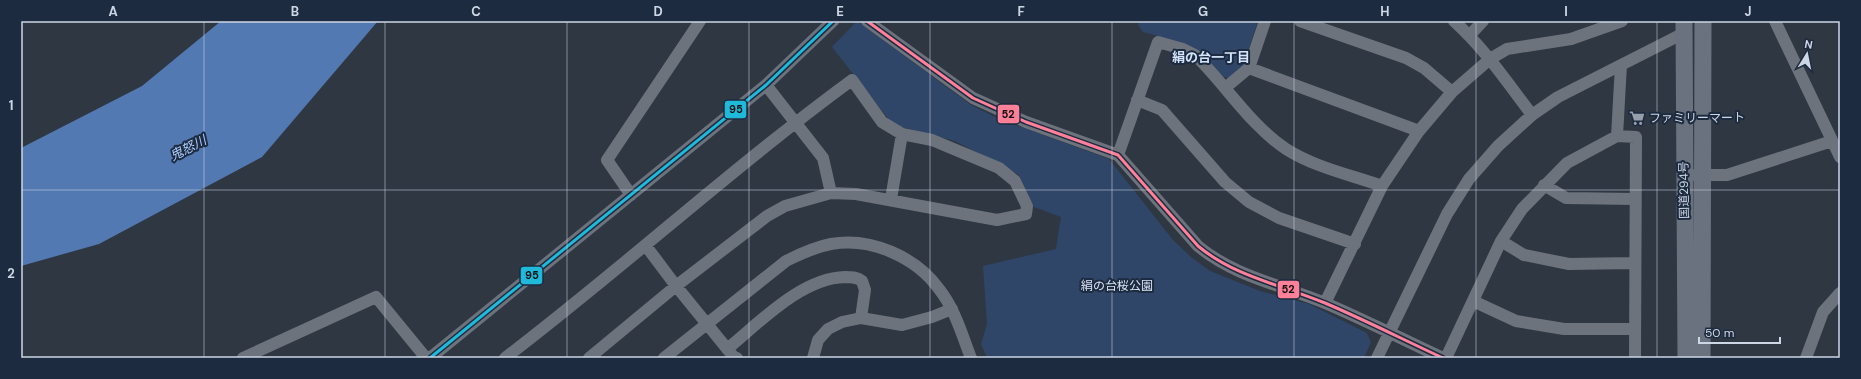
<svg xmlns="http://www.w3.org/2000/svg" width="1861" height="379" font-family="'DM Sans','Noto Sans JP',sans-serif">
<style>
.green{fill:#2f4669}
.water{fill:#5379b2}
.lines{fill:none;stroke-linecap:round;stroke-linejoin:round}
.minor{stroke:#6d737c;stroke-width:12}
.highway{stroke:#69727e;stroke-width:17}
.bus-1-casing{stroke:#1d2b40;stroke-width:6}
.bus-2-casing{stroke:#1d2b40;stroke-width:6}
.bus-1{stroke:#ff8098;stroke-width:3}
.bus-2{stroke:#20b9da;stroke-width:3}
.grid{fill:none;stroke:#cdd6e4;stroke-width:1;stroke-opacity:0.55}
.labels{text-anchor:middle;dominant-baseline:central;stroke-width:4;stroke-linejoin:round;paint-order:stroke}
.poi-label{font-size:12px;fill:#cdd6e4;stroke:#1d2b40;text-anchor:start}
.street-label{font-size:12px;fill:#cdd6e4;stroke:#1d2b40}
.park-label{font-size:12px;fill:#d8e3f5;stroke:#1d2b40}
.neighbourhood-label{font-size:13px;font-weight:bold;fill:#d4e4fa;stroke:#1d2b40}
.water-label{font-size:13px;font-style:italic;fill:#acf;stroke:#1d2b40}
.line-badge{stroke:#1d2b40;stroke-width:1.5}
.pale-badge-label{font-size:11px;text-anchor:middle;font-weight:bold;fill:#111}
.neatline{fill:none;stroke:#cdd6e4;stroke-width:1.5}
.grid-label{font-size:13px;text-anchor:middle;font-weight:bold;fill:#cdd6e4}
</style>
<rect width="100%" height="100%" fill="#2f3743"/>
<path class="green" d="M857,21L971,105L997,118L1109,159L1173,240L1191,257L1210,271L1260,291L1309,304L1367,333L1371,342L1364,358H987L981,344L987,324L983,266L1056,249L1061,217L1034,207L1019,175L955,141L898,126L890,121L832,47Z
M1139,21H1258L1243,66L1229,78L1223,77L1176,41L1143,32L1138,25Z"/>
<path class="water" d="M221,21H378L262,157L99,244L21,266V148L142,86Z"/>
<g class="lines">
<path class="minor" d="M867,21L973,98L1026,122L1118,155L1198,246C1235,277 1282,285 1325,303C1365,320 1404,340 1443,358
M1300,21L1406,58L1424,68L1452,92
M1454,21C1484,48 1507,82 1532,115
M1775,21L1840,157
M1470,35L1483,21
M1249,68L1419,131
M766,85L823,158L831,193
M1225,88L1249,68L1265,21
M1137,100L1162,110L1225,182L1249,202L1279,218L1355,244
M1617,136L1621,65
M1118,155L1158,42L1183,49L1195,55C1226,85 1250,125 1286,149C1314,167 1351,175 1382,186
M1695,175H1727L1832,141
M1544,185L1566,198L1635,199
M631,195L607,160L700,21
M891,199L902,134
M1501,241L1524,255L1569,264L1634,263
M646,246L676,286L733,356L737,358
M1473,301L1516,321L1564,329H1635
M1325,303L1382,186L1419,131L1452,92L1490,59L1507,49L1571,39L1622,21
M727,349C759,323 801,278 845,277C851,277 857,277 862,281L865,290L861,318
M243,358L376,297L426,358
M430,358L766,85L833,21
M505,358C623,268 732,168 852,80L882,122L902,134L932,140L999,168L1015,181L1027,206L1026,214L997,220L856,194L831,193L785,206L767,216L676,286L589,358
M664,358L786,261C800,254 815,247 831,244C871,237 916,257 939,289C955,309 962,335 971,358
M813,358L818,340L828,329L842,322L861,318L902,325L932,317L952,309
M1377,358L1447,214L1469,179L1498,146L1532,115L1558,97L1684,33
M1446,358L1501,241L1522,209L1567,163L1617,136L1636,137L1635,358
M1806,358L1823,312L1840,293"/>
<path class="highway" d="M1684,21L1686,358
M1702,358L1703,21"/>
<g class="bus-1-casing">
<path id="bus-1" d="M867,21L973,98L1026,122L1118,155L1198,246C1235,277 1282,285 1325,303C1365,320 1404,340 1443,358"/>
</g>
<g class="bus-2-casing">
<path id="bus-2" d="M430,358L766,85L833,21"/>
</g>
<use href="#bus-1" class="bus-1"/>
<use href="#bus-2" class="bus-2"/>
</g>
<path class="grid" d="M204,21V358M385,21V358M567,21V358M749,21V358M930,21V358M1112,21V358M1294,21V358M1476,21V358M1657,21V358M21,190H1840"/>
<defs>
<g id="supermarket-bare" transform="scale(1.2)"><path d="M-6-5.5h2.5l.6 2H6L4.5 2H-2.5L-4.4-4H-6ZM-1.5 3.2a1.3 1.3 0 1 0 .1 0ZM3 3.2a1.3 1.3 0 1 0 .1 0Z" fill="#969eac" stroke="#1d2b40" stroke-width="2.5" paint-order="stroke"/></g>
</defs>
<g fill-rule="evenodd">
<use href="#supermarket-bare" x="1637" y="118"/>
</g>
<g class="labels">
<g class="poi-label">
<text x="1649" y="118">ファミリーマート</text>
</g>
<g class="street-label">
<text transform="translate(1684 190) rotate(-91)">国道294号</text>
</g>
<g class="park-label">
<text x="1117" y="286">絹の台桜公園</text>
</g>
<g class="neighbourhood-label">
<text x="1211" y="57">絹の台一丁目</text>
</g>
<g class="water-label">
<text transform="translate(188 148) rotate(-27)">鬼怒川</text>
</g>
</g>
<g class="line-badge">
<rect x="724" y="100" width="23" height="19" rx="4" fill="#20b9da"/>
<rect x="997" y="104" width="23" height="20" rx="4" fill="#ff8098"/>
<rect x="520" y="266" width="23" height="19" rx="4" fill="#20b9da"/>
<rect x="1277" y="280" width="23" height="19" rx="4" fill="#ff8098"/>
</g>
<g class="pale-badge-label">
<text x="736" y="113">95</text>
<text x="1008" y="118">52</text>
<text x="532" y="279">95</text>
<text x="1288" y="293">52</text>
</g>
<rect width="1861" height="379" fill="none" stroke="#1d2b40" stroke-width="44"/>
<g transform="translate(1807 54) rotate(10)" stroke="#1d2b40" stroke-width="3" paint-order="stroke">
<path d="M0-3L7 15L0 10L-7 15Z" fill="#cdd6e4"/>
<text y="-6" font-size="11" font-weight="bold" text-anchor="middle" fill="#cdd6e4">N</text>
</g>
<path d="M1699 337v6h81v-6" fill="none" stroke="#cdd6e4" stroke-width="2"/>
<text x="1705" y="337" font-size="12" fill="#cdd6e4" stroke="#1d2b40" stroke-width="3" paint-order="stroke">50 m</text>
<rect x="22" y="22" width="1817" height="335" class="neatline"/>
<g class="grid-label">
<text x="113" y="16">A</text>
<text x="295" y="16">B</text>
<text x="476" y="16">C</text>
<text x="658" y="16">D</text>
<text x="840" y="16">E</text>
<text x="1021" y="16">F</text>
<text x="1203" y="16">G</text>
<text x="1385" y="16">H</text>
<text x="1566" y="16">I</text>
<text x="1748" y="16">J</text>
<text x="11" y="110">1</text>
<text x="11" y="278">2</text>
</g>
</svg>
